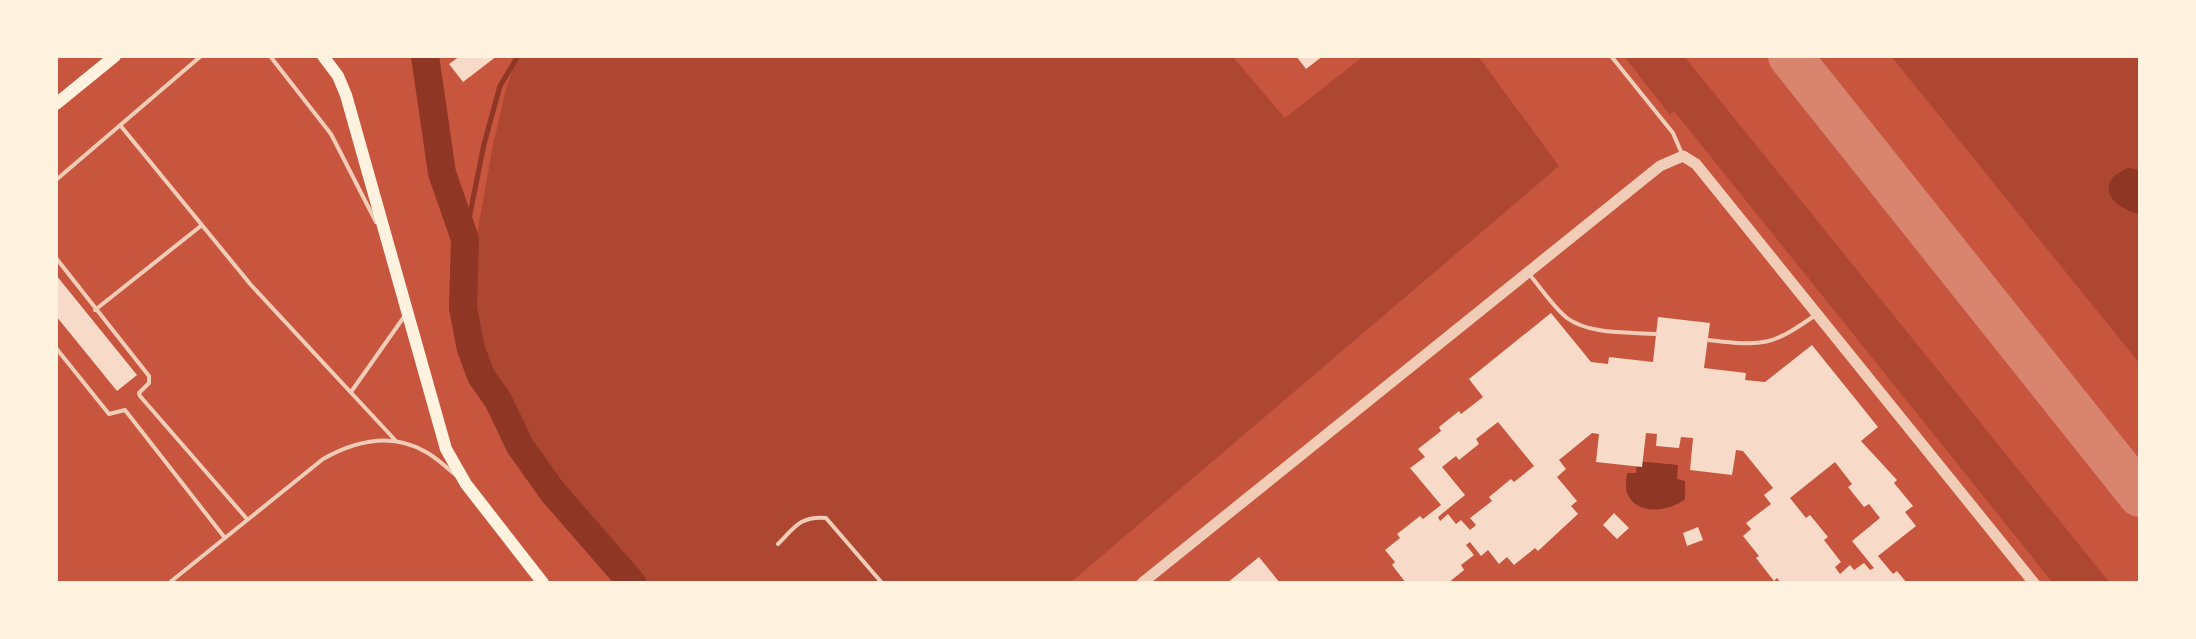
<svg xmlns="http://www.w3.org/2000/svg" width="2196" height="639" font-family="'Source Sans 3',sans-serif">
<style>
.green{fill:#ae4732}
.water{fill:#8f3625}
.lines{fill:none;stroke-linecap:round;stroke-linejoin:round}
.stream{stroke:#8f3625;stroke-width:5}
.river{stroke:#8f3625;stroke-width:28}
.taxiway{stroke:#d8846e;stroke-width:44}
.building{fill:#f7dbc8;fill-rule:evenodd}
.service{stroke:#f1ccb7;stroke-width:4}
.tertiary{stroke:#f1ccb7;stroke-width:11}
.secondary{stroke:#fff3e0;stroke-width:12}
</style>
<rect width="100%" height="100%" fill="#c8553d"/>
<path class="green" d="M517,56H1232L1285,118L1364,56H1478L1559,166L1070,583H643L529,443L478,343L476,305V240L493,145L506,89Z
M1624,56H1684L2110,583H2053L1674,111L1670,115Z
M1891,56H2140V364Z"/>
<path class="water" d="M2128,168L2140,170V214C2111,208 2092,183 2128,168Z
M1637,461L1678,465L1677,479L1685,481V499C1670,512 1636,516 1627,493C1625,487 1626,480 1627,473H1636Z"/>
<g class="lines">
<path class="stream" d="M465,239L484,144L500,86L518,56"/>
<path class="river" d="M425,56L442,173L465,239L463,308L471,349L481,376L498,400L520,446L552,491L632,583"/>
<path class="taxiway" d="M1790,56L2140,495"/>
</g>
<path class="building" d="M460,56H497L463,82L449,64Z
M1296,56H1323L1306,69Z
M56,275L137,375L117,391L56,316Z
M1551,313L1591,362L1608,364L1609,357L1653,362L1658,317L1710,323L1704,368L1746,373L1745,380L1765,382L1812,345L1878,427L1861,441L1897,480L1894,483L1913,506L1905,512L1916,526L1878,556L1893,574L1897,571L1907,583H1781L1777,578L1774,581L1756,558L1759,556L1743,536L1751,529L1746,523L1771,504L1764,495L1773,488L1743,451L1736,450L1732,475L1690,470L1693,438L1681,437L1679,448L1656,446L1657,434L1646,433L1642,467L1596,462L1599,434L1592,433L1559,460L1566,469L1557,477L1577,501L1571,506L1578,514L1538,551L1535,548L1514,565L1507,557L1499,564L1488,550L1481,556L1470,542L1466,545L1474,555L1461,565L1464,570L1448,583H1406L1392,565L1395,562L1385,550L1400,538L1397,534L1420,516L1423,519L1441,505L1410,468L1425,457L1418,449L1441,431L1439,427L1459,411L1461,414L1483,397L1469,379ZM1498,422L1534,466L1514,482L1511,479L1489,497L1492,501L1470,518L1476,525L1470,530L1461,520L1456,524L1448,514L1440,521L1438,517L1465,495L1442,467L1456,456L1459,460L1479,444L1476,439ZM1835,462L1852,484L1848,487L1864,507L1869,504L1880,518L1852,541L1874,568L1870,570L1864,563L1854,570L1850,565L1840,574L1835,567L1841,562L1824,540L1828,537L1810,515L1806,518L1790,498Z
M1614,513L1629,528L1617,539L1603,525Z
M1698,527L1703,540L1687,546L1683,533Z
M1259,557L1280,583H1227Z"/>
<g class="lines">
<path class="service" d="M270,56L331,134L376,222
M1611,56L1673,133L1682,154
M120,125L251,285L396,441
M56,180L201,56
M56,258L149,376V383L139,393L140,396L247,519
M1529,274C1541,288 1553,307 1567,318C1590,335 1629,332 1656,334
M95,310L202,225
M1708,340C1764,346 1770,347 1817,314
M56,348L109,414L125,410L225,538
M351,392L406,314
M778,544C795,527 800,516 826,518L882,583
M169,583L323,459C355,441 392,432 426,452C437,458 447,468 457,476"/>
<path class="tertiary" d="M1142,583L1660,166L1683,156L1696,164L2034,583"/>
<path class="secondary" d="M323,56L338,76L346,95L446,449L466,484L543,583
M56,104L115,56"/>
</g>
<rect width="2196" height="639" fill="none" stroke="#fff3e0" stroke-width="116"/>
</svg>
